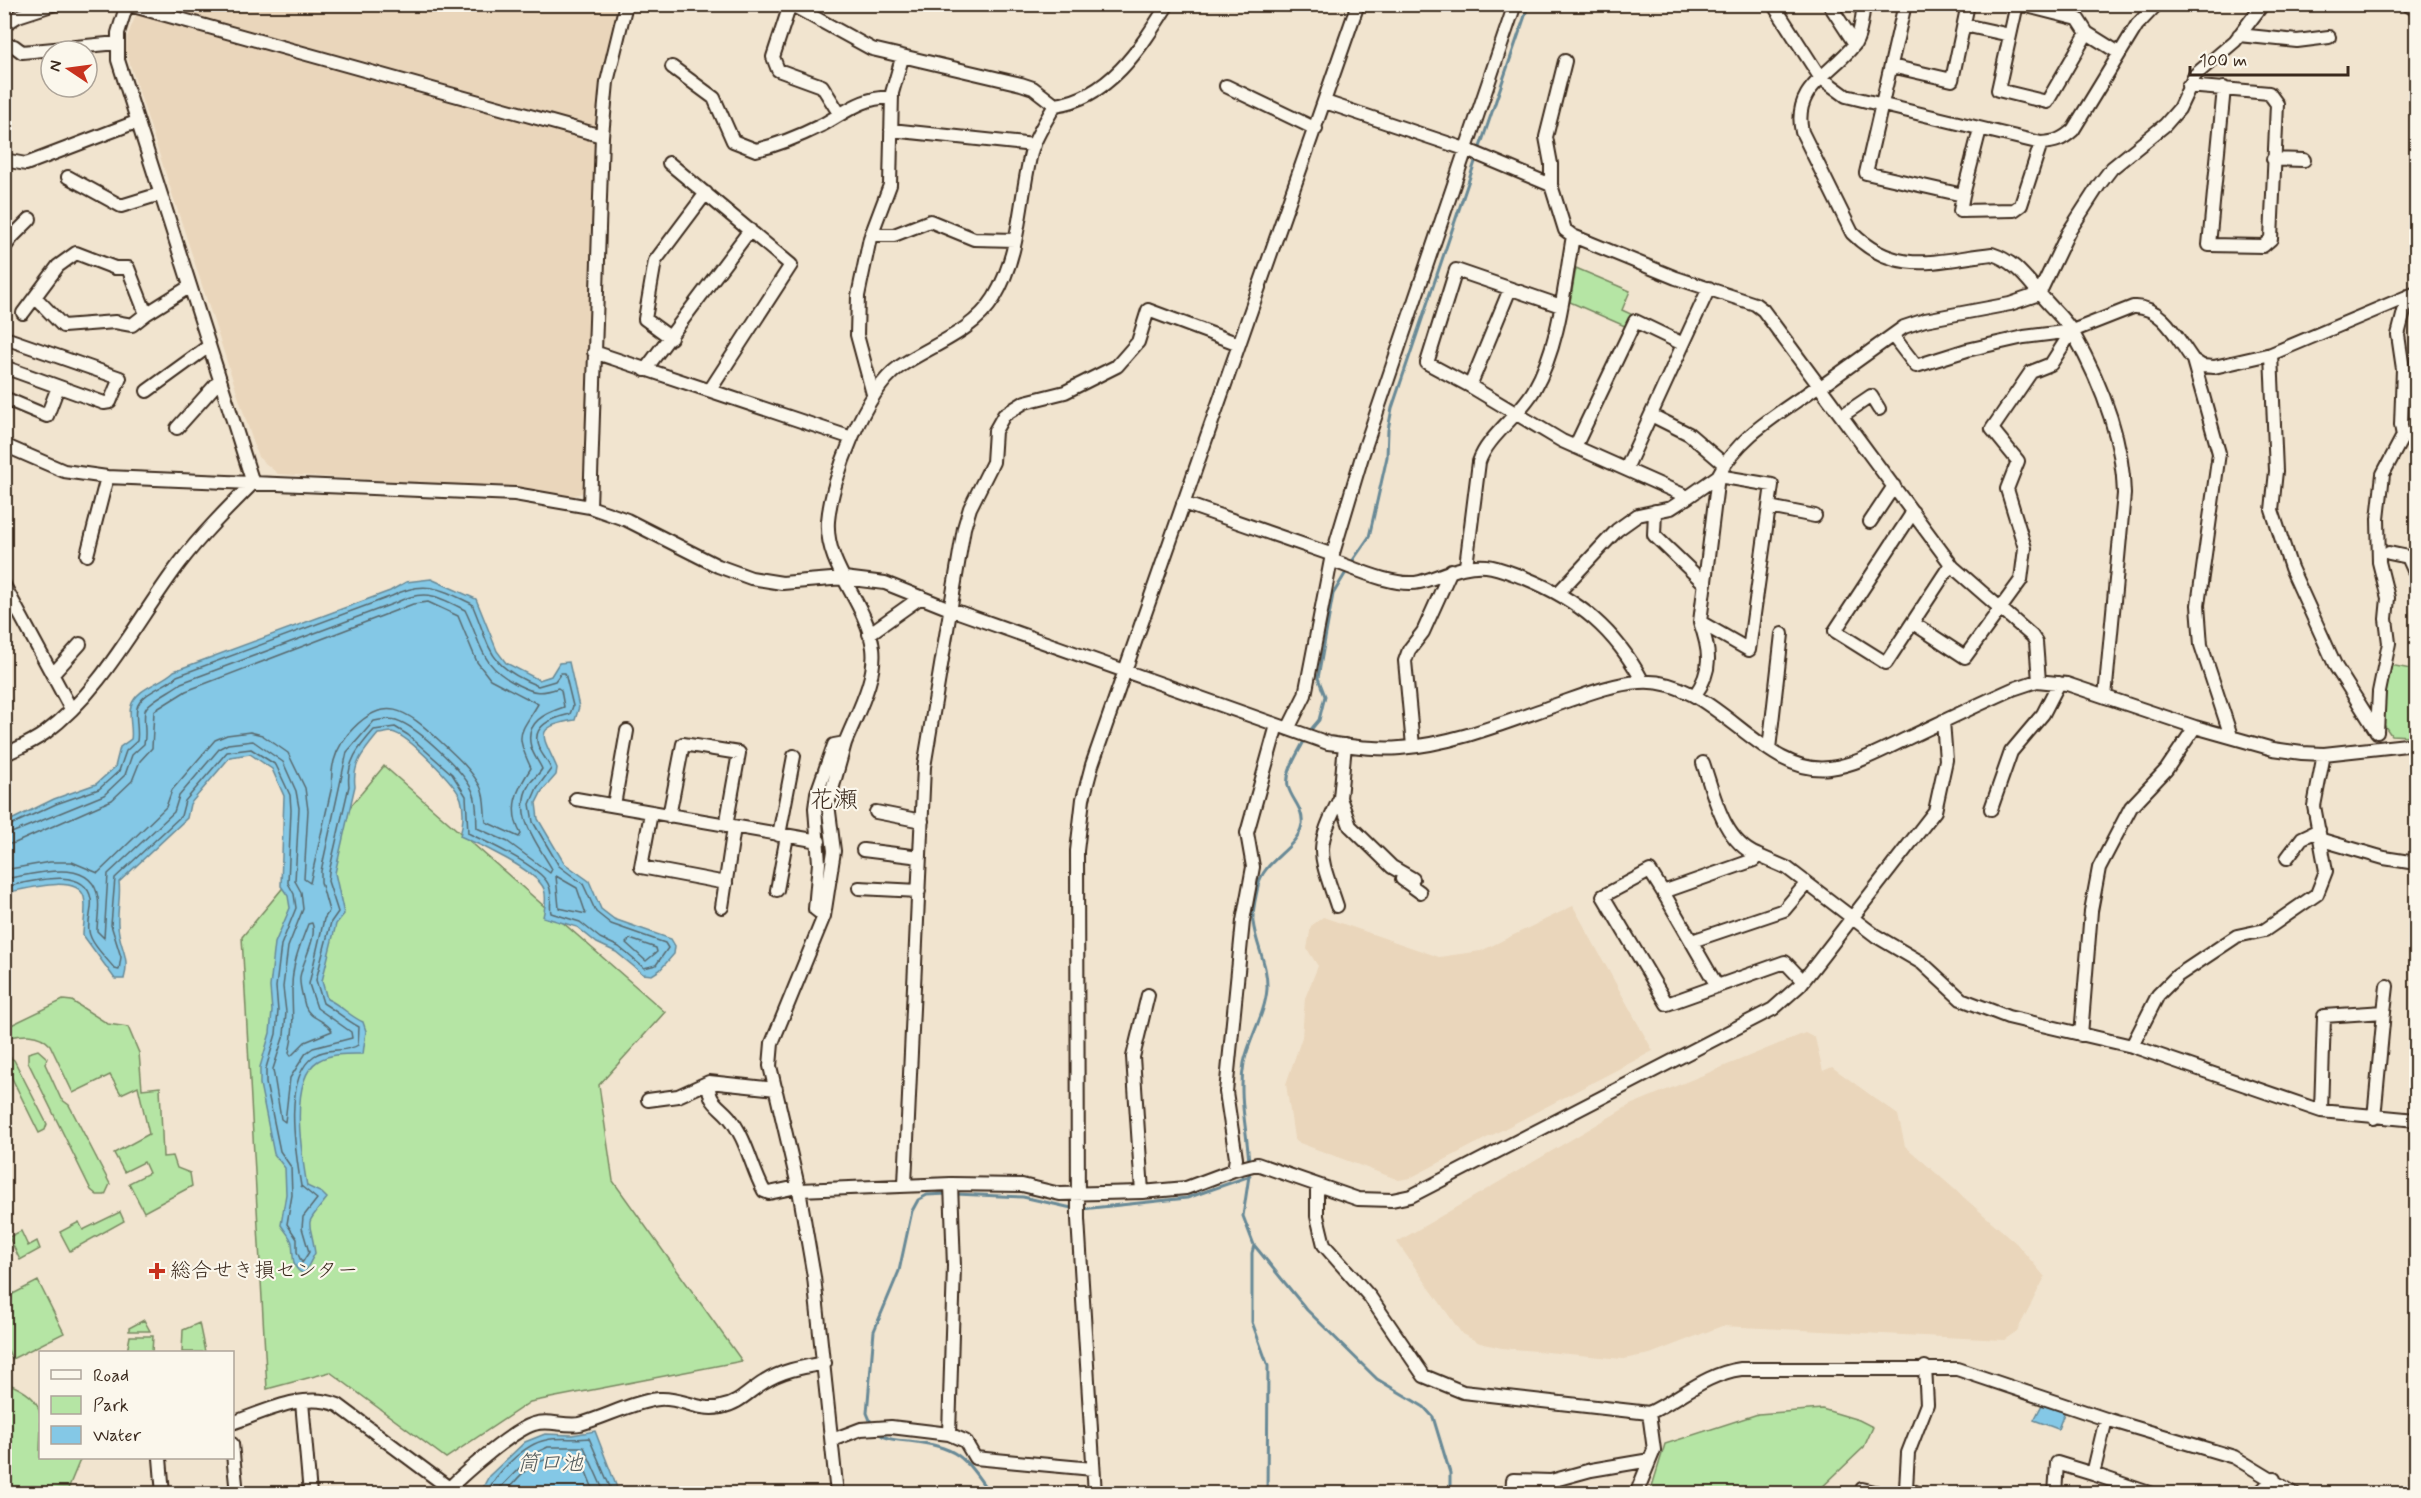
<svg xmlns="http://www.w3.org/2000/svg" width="2421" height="1498" font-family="Mynerve,'Klee One',sans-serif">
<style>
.built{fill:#ead6bb}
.green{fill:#b5e5a4;stroke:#788861;stroke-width:1.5}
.water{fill:#84c8e6;stroke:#678996;stroke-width:1.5}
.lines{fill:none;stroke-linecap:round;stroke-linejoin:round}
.shore{stroke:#58696e;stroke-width:1.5}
.stream{stroke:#678996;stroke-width:3}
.minor-casing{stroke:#3b2a1e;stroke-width:16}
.minor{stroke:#fbf7ec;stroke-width:12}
.poi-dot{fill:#c8321e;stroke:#fbf7ec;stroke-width:2}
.labels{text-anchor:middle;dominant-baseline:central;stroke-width:4.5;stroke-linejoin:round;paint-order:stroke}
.poi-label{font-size:21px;fill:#3b2a1e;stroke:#fbf7ec;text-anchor:start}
.water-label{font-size:22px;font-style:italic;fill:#51595a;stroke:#fbf7ec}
.quarter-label{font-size:24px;fill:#3b2a1e;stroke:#fbf7ec}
</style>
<rect width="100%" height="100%" fill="#f1e4cf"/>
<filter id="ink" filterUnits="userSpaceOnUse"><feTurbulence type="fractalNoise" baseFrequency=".0167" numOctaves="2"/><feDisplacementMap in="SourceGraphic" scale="12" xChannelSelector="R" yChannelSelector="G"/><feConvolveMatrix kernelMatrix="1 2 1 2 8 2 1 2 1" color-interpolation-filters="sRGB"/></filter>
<g filter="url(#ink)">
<path class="built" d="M140,5H620L602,78L597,121L583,492L574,496L525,489L278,474L258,457L126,52L127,37Z
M1573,906L1653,1051L1410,1178L1399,1180L1297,1142L1294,1138L1286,1084L1302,1037L1305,998L1318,966L1307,949L1311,926L1323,917L1439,957L1481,951Z
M1805,1033L1815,1038L1823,1071L1832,1067L1898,1115L1905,1146L2016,1243L2045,1277L2017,1331L2004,1340L1722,1326L1650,1354L1623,1359L1502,1348L1480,1343L1462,1334L1397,1242L1630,1105Z"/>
<path class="green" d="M1576,268L1630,291L1622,310L1633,315L1627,327L1570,302Z
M2385,664L2416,670V733L2411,736L2391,735L2382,722Z
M384,766L665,1012L599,1085L613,1181L742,1361L530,1402L446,1458L330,1372L267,1389L242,937Z
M63,1000L72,1001L108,1024L128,1027L139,1053L142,1089L160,1087L163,1157L173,1156L177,1168L190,1173L192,1186L144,1212L129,1183L149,1173L144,1162L124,1172L114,1153L149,1134L138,1086L121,1094L110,1075L73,1093L50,1045C37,1031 21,1035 5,1038V1028Z
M38,1050L47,1058L45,1064L61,1099L69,1105L110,1184L105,1195H97L91,1190L28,1062V1053Z
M5,1054L14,1060L47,1124L45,1130L39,1133L5,1064Z
M120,1212L124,1221L70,1251L60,1232L79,1222L83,1230Z
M21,1231L28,1246L37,1241L40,1249L20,1260L9,1237Z
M38,1281L64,1333L12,1359L5,1344V1298Z
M144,1320L150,1331H129V1328Z
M199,1323L205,1352H182L183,1330Z
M130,1336H153L152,1352H127Z
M4,1382C50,1399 40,1415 40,1458H78L80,1460L68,1489L5,1493Z
M1822,1409L1859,1420L1873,1427L1864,1447L1816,1493H1650L1665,1444L1758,1414Z"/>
<path class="water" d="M431,579L476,599L497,651L506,663L539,680L551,676L559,663L569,662L579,707L575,720C530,727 544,737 557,768L556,775L542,791L536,803L538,819L564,863L589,881L601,909L614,919L671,939L675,946L674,954L660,970L652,975L643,974L616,952L597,943L577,927L543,917C545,908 547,898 544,889C537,871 479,844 460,836C463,824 465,812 461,799C456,784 408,735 392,732C388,732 382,734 378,734C364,751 352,764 355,786L335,873L344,914L336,924L322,981L327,999C341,1005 349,1016 363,1022L366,1031L363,1054C349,1054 331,1053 318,1061C288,1080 302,1156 307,1186L322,1193L327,1198C302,1230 310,1215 315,1253L304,1274C290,1268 294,1255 292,1243C291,1237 284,1230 281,1225L286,1194L285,1168L274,1154L260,1084V1067L270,1033L272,1011L270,987L275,943L290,908L288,896L281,886L284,796L272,769L250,754L230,757L190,804L187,818L119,882C121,896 117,910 118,924C118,946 131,955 124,979H115L83,935C83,924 87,908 84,897C77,873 23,890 5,893V823L54,799L96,784L115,767L120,747L131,739C133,729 128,715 131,706C136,688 162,683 174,671L390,591L406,582Z
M2043,1403L2065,1411L2058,1429L2034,1420Z
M595,1431L619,1493H480L489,1476L525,1442L545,1434L572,1435Z"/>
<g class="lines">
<path class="shore" d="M4,828L56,804L99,789L119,771L126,751L137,741C139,730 135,718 137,708C140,693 167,686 177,676L392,596C425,579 441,589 472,604C492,650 486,665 538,686L555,681L561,673H565L573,706L570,714C554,718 529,725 539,748C542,755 548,761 551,769L537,788L530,804L533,822L559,866L583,884L596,912L611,924L665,943L668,948L656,965L644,968L619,947L600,938L580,922L551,913C549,905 553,895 549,886C543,867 486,842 468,833L466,796L452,774L408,735L395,727L374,730C359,747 346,762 349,786L329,872L328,881L338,912L331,922L316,980L323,1003C336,1011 346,1020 359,1027L358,1045C347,1053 327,1047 314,1056C282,1078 296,1154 301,1186L317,1199L303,1217L302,1228L309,1252L302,1263L297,1252V1239L287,1224L292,1195L291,1167L280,1151L266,1083V1068L276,1034L278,1011L276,987L281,945L296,908L294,894L288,883L291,810L290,795L276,765L251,749L227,752L185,801L181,816L115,878L111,925L121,957L119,970L115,969C108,960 90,943 89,931C87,921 93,909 91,899C85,864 27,883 4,887
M4,836L104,795L125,775L132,755L144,744C147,733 143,722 145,711C146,702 173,690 181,683L395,603C425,588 437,596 465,610C483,646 478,664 518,685C534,693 541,694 558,688L561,690L564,707C546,713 524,722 531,747C533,755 539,762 542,769C539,774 534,778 530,783C511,813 537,843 552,869L550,873L508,842L477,828C476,817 478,804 473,792C464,771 418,727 396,720C390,718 380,720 374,721L347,752L321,871V882L329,911L324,919L309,984L317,1008L351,1032L352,1038L313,1048L306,1053L290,1078L285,1122L281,1119L273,1069L284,1035L286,1012L283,987L288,947L303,909L301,892L295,881L299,808L296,791L283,762L253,741L228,744L220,748L179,796L174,812L108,874L104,938L97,931C97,920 100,908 98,898C92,855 32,875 4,879
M4,845L15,843L112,800L132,781L140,761L152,748L154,711L186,691L413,604L428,602L458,616L477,662L490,679L538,704C520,735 514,732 531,768C517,789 507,808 521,834L519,837L486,822C484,811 486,797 480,786C470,768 455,755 440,741C406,710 384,692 348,734C336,749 330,767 332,786L310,883L304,879L308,810L305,788L288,753L262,735L250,732L227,735L215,740L172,790L166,807L98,873L72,862H50L4,870
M556,876L577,888L586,914L559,908Z
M312,923C318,937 302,962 300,977C299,986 303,997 305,1006C310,1020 326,1019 332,1031L305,1042L291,1056L289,1053C295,1030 292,1011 292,987C292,964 300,945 308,924Z
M630,939L656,948L657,952L646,961L626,943Z
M486,1494C495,1474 524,1444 546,1440C559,1437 575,1440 589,1438L613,1494
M494,1494L533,1454L548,1447H584L605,1494
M505,1494C528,1462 543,1455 580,1457L595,1494"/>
<path class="stream" d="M1479,150L1529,4
M1351,563L1369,537L1387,457L1388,430L1392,408L1477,156
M1308,733L1319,720L1325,696L1318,678L1333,594L1348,569
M1249,1163C1247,1129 1238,1096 1244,1063C1249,1038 1265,1015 1267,989C1268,964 1256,946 1253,922C1252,911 1256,897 1258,886C1263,860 1298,849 1302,824C1304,809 1291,799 1288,786C1285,771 1299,752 1305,739
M1250,1169L1243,1216L1254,1245L1307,1310L1377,1379L1424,1407L1433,1417L1450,1473V1494
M955,1194L1023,1197L1076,1209
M1082,1209L1187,1198L1250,1176
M1254,1245L1252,1253V1322L1268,1366L1267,1494
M872,1425L867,1413L874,1331L899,1271L912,1211L918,1200L927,1195L948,1194
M878,1433C887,1440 897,1440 909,1441C956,1447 963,1454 990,1494"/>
<g class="minor-casing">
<path id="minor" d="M126,4L602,136L590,507
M127,4L118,33V60L253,483
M790,4L872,49L1021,84L1033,88L1055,105C1110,98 1141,47 1168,4
M1773,4L1820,77L1846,96L2041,143C2055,142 2062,140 2073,130L2137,25L2157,4
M1829,4L1855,44
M1864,4C1862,16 1861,36 1854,45C1830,75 1792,88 1802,132L1852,233C1896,277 1937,260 1992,254C2014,261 2025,277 2040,294C2050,307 2065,319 2073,333C2100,381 2123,438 2124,494L2105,697
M1905,4L1866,173L1963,195L1960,211L2014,210L2021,205L2041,143
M2017,4L1998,90L2047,102L2087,33
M2019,4L2078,19L2087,33L2119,53
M2407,4L2416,10
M790,5L773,57L778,70L822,86L839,113
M4,25L18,16L55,4
M1964,25L2010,35
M2239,35L2297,41L2329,37
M4,46H14L22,52L118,43
M1891,66L1952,80L1968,4
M672,67L714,98L733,141L756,150C778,145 802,135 822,125C846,112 864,96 892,98
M1226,86L1316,129
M2188,86L2269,93L2277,104L2271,239L2263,246L2209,245L2224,88
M1325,102L1465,149L1551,185L1565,230L1573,236L1676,278L1755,304L1763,310L1953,567L2032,636L2036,642L2039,681
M891,130L1034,145
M602,136L607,82L626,4
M2273,159L2304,160
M4,160L26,164L136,122
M669,163L791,265L710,390
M68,177L121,206L160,194
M1551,185V164L1546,137L1565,61
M1963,195L1980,129
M4,228L13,236L4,248
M871,235H894L930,221L974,239L1015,240
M13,236L30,219
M35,297L63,326L115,322L132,325L146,314
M1561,306L1456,270L1427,363L1470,386L1562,441L1688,497L1718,476L1700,622C1710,650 1713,670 1695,695
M23,313L58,266L76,253L115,268H128L146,314L189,287
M1893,336L1916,366L1967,350L2024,337L2072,331L2133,307C2162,305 2178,340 2193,360L2202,366L2214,367L2271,354L2416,293
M671,338L645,319L655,261L706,193
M4,343L5,338L120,378L110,402L104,403L4,367
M594,352L852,438
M2271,354L2276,471L2272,510L2291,568L2336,667L2377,732
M2193,360L2219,453L2198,605L2201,645L2231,736
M645,370L750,230
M1470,386L1510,289
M147,391L209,346
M873,394L857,335L858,296L870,238L890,185L892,93L902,58
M4,398L47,416L58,387
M1651,415L1689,434L1724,464
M1843,415L1871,396L1879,409
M177,428L220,380
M2403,436L2416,435
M4,445L64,471L107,477L515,494L590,507L627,520L718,566L751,578L782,583L844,578L885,583L950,609L1328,743C1352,746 1376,750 1400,748C1453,744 1504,723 1553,706C1582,696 1610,684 1640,682C1715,676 1761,777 1830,768C1856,765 1882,750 1906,739C1942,722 1977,705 2013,689L2037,681L2067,684L2195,727L2273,749L2302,753L2324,754L2416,744
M1575,447L1635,321L1683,344
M1626,469L1709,288
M1183,503L1333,555
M1769,507L1815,516
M1655,511L1654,535L1705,584
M1913,512L1835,631L1886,663L1951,564
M1870,522L1894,486
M2389,553L2408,557L2416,575
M87,555L107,477
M1331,560C1353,568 1396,588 1420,582C1443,576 1461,564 1486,566C1499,567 1513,574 1525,578C1579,600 1615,630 1643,682
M1466,566L1479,462C1487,437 1519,416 1534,390C1560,344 1564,287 1573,236
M4,585L71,709
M1559,592L1617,530L1638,515L1671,508L1688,497
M1700,622L1749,650L1772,485L1718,476C1739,435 1779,414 1815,388L1822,386L1904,327L1925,320L2010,304L2039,294L2068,233L2099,185L2112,168L2165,125L2179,109L2195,75L2235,41L2263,4
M1913,623L1965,657L2021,580L2025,548L2007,489L2018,461L1992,429L2031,372L2051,364L2072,331
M869,634L921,597
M53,674L80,644
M1288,729L1305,695L1331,560L1363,453L1515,4
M2377,732L2379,692L2389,643L2386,619L2388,598L2379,562L2378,519L2383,474L2403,436L2401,425L2403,369L2398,335L2408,296
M1345,745L1340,798L1350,826L1392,867L1413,879
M1413,746L1405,661L1409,650L1423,632L1451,570
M1769,749L1782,634
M4,755C18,748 33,742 45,733C103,690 136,621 179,564C201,535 227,509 253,483
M1703,763C1714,795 1723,841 1757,855
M576,799L819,841
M614,805L627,731
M1991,809L2011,752L2043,714L2059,683
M876,812L922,821
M651,813L641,867L726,883
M669,816L683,744L739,753L726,826
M779,835L794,756
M2322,840L2384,858L2416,863
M863,850L920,857
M2287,858L2302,838L2319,830
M1402,879L1420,892
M859,888L919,891
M777,890L787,836
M1663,892L1717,986
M1337,906C1319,852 1314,851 1340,798
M722,907L734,827
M824,916L834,851L828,804L845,743
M1692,941L1784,910L1806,884
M1803,981L1785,962L1667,1004L1603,896L1650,871L1663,892L1754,860L1757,855L1787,868L1876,936L1922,963L1961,999L2008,1017L2132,1046L2321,1111L2416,1120
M2384,1012L2387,986
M2081,1035L2091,911L2099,868L2131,807L2166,770L2195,727
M2132,1046L2158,995L2177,976L2237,936L2265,930L2317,894L2326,871L2314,806L2324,754
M776,1089L709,1082C708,1103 718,1104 729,1117C747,1139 751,1167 764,1191L769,1193L797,1187
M648,1100L678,1096L709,1082
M2321,1111L2324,1016L2384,1012L2374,1118
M1234,1170L1236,1158L1226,1092L1243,921L1253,867L1247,833L1277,725
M905,1184L924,767L964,528L970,508L993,462L995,431L1004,415L1025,402L1065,392L1117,366L1138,342L1148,310L1239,344
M1317,1186V1216L1324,1245L1370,1297L1424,1376L1463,1392L1649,1413C1681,1398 1705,1374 1741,1369H1957L2106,1419L2234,1457L2295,1494
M799,1190L951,1184L1022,1185L1060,1194L1142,1192L1186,1188L1234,1170L1257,1164L1358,1199L1392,1200L1411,1196L1773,1009L1800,985L1935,811L1946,760L1943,721
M1142,1192L1133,1057L1148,995
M302,1402L310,1494
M232,1423C265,1412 304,1391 338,1405L449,1488
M949,1434L954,1266L951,1184
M832,1440L861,1429L891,1427L949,1434L965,1441L975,1458L1093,1469
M232,1444L237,1494
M160,1458L163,1494
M2093,1474L2152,1494
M1906,1488L1920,1494
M444,1494C460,1476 513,1430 534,1424C548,1419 565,1427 580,1424C606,1417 632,1402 659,1399C681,1397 699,1412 721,1407C739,1404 749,1391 764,1382C783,1370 803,1367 825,1363
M837,1494L814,1277L799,1190L770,1066L772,1043L824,916L815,909L819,863L815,808L817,793L834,745L845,743C856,715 877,679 873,648C867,602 825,568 828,521C831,480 865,391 899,367C931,345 972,333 994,298C1021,253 1019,199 1032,149C1037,134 1047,119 1055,105
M1095,1494L1078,1219L1077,851L1083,799L1092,765L1358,4
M1512,1494L1513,1480L1551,1481L1591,1470L1650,1460
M1636,1494L1654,1450L1649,1413
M1861,1494L1862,1489L1883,1494
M1903,1494L1906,1488L1908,1453L1927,1404L1925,1367
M2055,1494L2057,1463L2093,1474L2106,1419
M2258,1494L2274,1479"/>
</g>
<use href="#minor" class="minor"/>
</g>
</g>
<path class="poi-dot" d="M154 1262h6v6h6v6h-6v6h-6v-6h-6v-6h6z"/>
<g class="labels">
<g class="poi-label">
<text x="170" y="1271">総合せき損センター</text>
</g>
<g class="water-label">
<text x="550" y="1464">筒口池</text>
</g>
<g class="quarter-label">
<text x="834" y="800">花瀬</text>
</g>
</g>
<rect width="2421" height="1498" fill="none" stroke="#fbf7ec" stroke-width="24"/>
<rect x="12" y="12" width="2397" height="1474" fill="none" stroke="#3b2a1e" stroke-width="2" filter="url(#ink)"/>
<rect x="39" y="1351" width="195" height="108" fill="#fbf7ec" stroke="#aea59a" stroke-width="1.5"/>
<rect x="51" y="1370" width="30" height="9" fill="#fbf7ec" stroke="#aea59a" stroke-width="1.5"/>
<text x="93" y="1381" font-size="18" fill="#3b2a1e">Road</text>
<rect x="51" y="1396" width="30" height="18" fill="#b5e5a4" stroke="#aea59a" stroke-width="1.5"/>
<text x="93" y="1411" font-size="18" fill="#3b2a1e">Park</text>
<rect x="51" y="1426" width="30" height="18" fill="#84c8e6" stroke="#aea59a" stroke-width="1.5"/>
<text x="93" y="1441" font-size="18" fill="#3b2a1e">Water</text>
<g transform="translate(69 69) rotate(283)"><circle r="28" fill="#fbf7ec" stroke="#aea59a" stroke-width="1.5"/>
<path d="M0-4.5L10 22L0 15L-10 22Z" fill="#c8321e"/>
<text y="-9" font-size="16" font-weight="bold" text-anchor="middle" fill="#3b2a1e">N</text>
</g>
<path d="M2190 66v9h158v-9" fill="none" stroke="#3b2a1e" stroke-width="3"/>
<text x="2199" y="66" font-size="18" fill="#3b2a1e" stroke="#fbf7ec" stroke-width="4.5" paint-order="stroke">100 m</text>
</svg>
